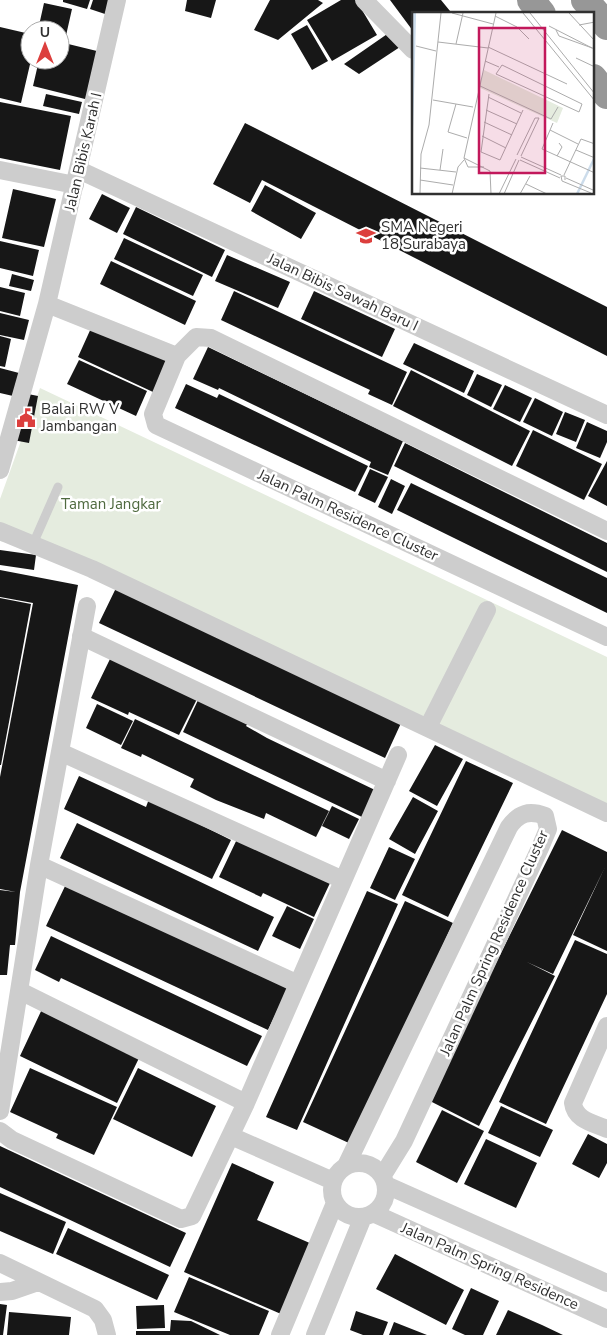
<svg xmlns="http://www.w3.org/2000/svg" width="607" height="1335" font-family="'Nunito Sans',sans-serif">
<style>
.park{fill:#e5ecdf}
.building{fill:#171717}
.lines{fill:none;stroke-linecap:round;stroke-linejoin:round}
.lane{stroke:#cdcdcd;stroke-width:9}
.street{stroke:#cdcdcd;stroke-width:18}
.highway{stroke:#979797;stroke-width:28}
.labels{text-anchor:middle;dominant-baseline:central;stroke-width:5;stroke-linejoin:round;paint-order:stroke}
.street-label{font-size:15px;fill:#303030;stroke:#fff}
.poi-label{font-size:15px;fill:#303030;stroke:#fff;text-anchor:start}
.park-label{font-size:15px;fill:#4f6a3f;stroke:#fff}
.inset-river{fill:none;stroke:#ccdceb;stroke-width:2.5}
.inset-road{fill:none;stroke:#acacac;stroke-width:1}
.view{fill:#c2185b;fill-opacity:0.15;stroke:#c2185b;stroke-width:2.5}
.inset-edge{fill:none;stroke:#303030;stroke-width:2.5}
</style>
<rect width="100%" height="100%" fill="#fff"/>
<path class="park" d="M40,388L607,657V821L27,547L0,541V499Z"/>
<path class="building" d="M63,0H90L87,9L63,2Z
M93,0H110L105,14L90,9Z
M187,0H216L211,18L185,11Z
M270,0H318L323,3L278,40L254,30Z
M341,0H356L377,35L332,61L307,20Z
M390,0H441L450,11L446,14H413V31Z
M44,3L72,9L65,40L60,39V30H38Z
M307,25L328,61L312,70L291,34Z
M0,27L30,34L31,60L21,103L0,98Z
M393,30L403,45L359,74L344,64Z
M60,42L101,52L89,100L33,86L39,60H60Z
M46,94L82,102L79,114L43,106Z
M0,102L71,116L60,170L0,158Z
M245,123L607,307V356L262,180L250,203L213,184Z
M265,185L316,213L301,239L251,211Z
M13,189L56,199L44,247L2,238Z
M102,194L130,208L117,233L89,219Z
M136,207L225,250L212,277L123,234Z
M124,238L203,275L193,296L114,259Z
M0,241L39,250L33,276L0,268Z
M227,255L290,282L278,308L215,281Z
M111,261L196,301L185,325L100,284Z
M12,274L34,280L31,291L9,286Z
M0,287L25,293L20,316L0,311Z
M234,291L407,372L392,405L368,394L370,390L221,320Z
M314,291L395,329L382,357L301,319Z
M0,313L29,320L24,340L0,335Z
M92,326L167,361L153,392L78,357Z
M0,336L11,339L5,367L0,366Z
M414,343L474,371L464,393L403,364Z
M208,347L403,441L388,475L369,467L371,462L219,388L218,390L193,379Z
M79,360L147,391L136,416L67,384Z
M0,368L19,373L13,396L0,393Z
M411,370L530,431L512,466L393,406Z
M477,374L502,385L491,407L467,395Z
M186,384L217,398L219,394L238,403L368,466L355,492L175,408Z
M505,385L532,398L520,422L493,409Z
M23,393L38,396L29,443L13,440Z
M535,398L563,412L552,436L523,422Z
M565,412L585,420L576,442L556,434Z
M587,422L607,431V442L600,458L576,448Z
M533,430L602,464L584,500L516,466Z
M405,443L607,543V572L394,466Z
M607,461V506L588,496Z
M370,469L388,477L375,503L358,495Z
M391,479L405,486L392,514L378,507Z
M411,483L607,578V613L397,510Z
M0,550L36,555L34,570L0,565Z
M0,570L78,585L20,892L15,945H10L7,975H0V890L16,892L0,889V777L33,603L0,597Z
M116,588L402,721L385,758L99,623Z
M0,598L31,604L1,765H0Z
M110,659L198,697L179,735L129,712L128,715L91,698Z
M199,698L248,723L246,726L267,738L375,790L362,817L183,732Z
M97,704L133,721L121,745L86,728Z
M135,719L329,811L316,837L266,813L264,819L216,800L190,787L194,779L142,754L141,757L121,748Z
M435,745L463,759L437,806L409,791Z
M466,761L513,783L448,917L402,895Z
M79,776L146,807L149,799L231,840L212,879L64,809Z
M413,797L438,811L415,854L389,839Z
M332,806L359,819L349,839L322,826Z
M77,823L274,917L258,951L60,858Z
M562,830L607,852V951L573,935L605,867L553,974L527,962L555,976L479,1126L428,1100Z
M238,837L330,883L314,917L263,893L261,897L219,877Z
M389,847L415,859L395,900L370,888Z
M67,882L289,986L268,1030L46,926Z
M367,891L398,904L297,1130L266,1117Z
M405,901L453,923L351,1144L303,1122Z
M287,906L314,919L300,949L272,936Z
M51,936L262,1036L247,1066L61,978L59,982L35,970Z
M575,940L607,954V994L546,1124L499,1102Z
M43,1007L141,1054L117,1103L20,1056Z
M30,1068L117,1107L94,1155L56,1138L58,1134L10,1112Z
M138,1068L216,1106L192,1157L113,1119Z
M501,1106L553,1130L540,1157L488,1133Z
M442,1110L484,1131L457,1183L416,1162Z
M588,1134L607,1144V1163L599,1178L572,1164Z
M486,1139L537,1163L516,1208L464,1184Z
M0,1146L186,1233L170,1267L0,1187Z
M232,1163L274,1182L257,1220L312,1244L281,1314L184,1272Z
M0,1193L66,1222L53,1254L0,1231Z
M68,1228L169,1275L157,1300L56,1254Z
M395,1254L464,1290L446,1325L376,1289Z
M189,1277L269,1311L259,1335H230L174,1312Z
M471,1288L499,1301L483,1335H465L452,1329Z
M0,1304L7,1305L3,1335H0Z
M164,1305L165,1328L137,1329L136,1306Z
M508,1310L542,1325L563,1335H496Z
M356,1311L388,1322L383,1335H363L350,1330Z
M9,1312L71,1317L69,1335H7Z
M171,1320L191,1321L220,1335H136V1331H170Z
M394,1322L427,1335H389Z"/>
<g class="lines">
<path class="lane" d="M33,544L58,487"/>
<path class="street" d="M364,0L413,50
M0,170L75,185
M79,170L607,415
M47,304L177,356
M0,470L47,304L117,0
M0,531L92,569L607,813
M607,531L211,338L196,337L177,356L153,414L156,425L607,637
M81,636L387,781
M428,727L487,610
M60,752L343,880
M39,865L296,983
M20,991L246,1103
M607,1026L573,1103C575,1120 593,1123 607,1129
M0,1111L39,865L87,606
M0,1131L12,1140L181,1219L192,1216L246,1103L398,755
M231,1136L333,1181
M332 1190a27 27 0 1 1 54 0a27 27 0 1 1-54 0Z
M346,1166L509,827C519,813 529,810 545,816L548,829L540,848L404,1141L383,1175
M386,1185L607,1283
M373,1213L607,1319
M0,1263L95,1309L103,1320L107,1335
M0,1292L12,1291L38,1282
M280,1335L335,1203
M315,1335L363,1217"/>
<path class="highway" d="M531,0L542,14
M585,0L607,26
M593,78L607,95"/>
</g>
<defs>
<g id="school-bare" transform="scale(1.5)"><path d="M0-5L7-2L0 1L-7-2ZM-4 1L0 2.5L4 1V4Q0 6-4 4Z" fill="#dc3f3d" stroke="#fff" stroke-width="2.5" paint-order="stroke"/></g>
<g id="civic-bare" transform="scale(1.5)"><path d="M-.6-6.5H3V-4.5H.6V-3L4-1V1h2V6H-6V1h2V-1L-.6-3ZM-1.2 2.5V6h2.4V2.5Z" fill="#dc3f3d" stroke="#fff" stroke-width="2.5" paint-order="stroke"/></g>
</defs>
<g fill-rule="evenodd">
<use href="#school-bare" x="366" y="236"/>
<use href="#civic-bare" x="26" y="418"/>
</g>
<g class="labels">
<g class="street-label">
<text transform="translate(83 152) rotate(-77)">Jalan Bibis Karah I</text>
<text transform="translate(343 292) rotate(25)">Jalan Bibis Sawah Baru I</text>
<text transform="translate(348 515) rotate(25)">Jalan Palm Residence Cluster</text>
<text transform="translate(494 943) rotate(-66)">Jalan Palm Spring Residence Cluster</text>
<text transform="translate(490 1266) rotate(24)">Jalan Palm Spring Residence</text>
</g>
<g class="poi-label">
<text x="381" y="227">SMA Negeri<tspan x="381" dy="17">18 Surabaya</tspan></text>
<text x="41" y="409">Balai RW V<tspan x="41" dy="17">Jambangan</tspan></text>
</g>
<g class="park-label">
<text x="111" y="504">Taman Jangkar</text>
</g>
</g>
<g transform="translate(412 12)">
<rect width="182" height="182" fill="#fff"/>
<path d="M72,58L151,96L145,111L66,75Z" fill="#e5ecdf"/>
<path d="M0,1H4V7L0,160Z" fill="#ccdceb"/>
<path class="inset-river" d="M165,182L182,147"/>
<path class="inset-road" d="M40,1L81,12M111,1L183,89M118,1L183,82M157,1L183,29M83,4L105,15L117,27M167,13L183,10M137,14L180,36M144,18L147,24L183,37M26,30L76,36M44,32L51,1M4,34L24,39M76,35L155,72M164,46L183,55M73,49L87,55M90,53L170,92L167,100L84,62ZM66,73L139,107L146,95M77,82L69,140L88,148L111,98M76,85L109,101M21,88L61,95M44,92L36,120L55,126M74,98L105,112M72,110L100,123M141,111L130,137L183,161M138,118L166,132M70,124L94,136M164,138L183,146M105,143L123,106H127M109,144L127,106M145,144L150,135L147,131M109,145L149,163M52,146L78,159L79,182M108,148L148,166M72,155H56L52,146L84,1M8,156L44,160M28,158L31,137M152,163L169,127L183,132M154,166L181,178M8,168L41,173M153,168V164H149L150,169L179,181M114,172L135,182M8,182L9,142L17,113L29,1M40,182L46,155L52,148M87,182L104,147M92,182L107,148M108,182L118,164"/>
<path class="view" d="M67,16H133V161H67Z"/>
<rect width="182" height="182" class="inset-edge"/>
</g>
<g transform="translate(45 45)"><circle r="24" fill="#ffffff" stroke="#acacac"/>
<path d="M0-4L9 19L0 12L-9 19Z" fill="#dc3f3d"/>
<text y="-8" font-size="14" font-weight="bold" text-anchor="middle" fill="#303030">U</text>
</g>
</svg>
